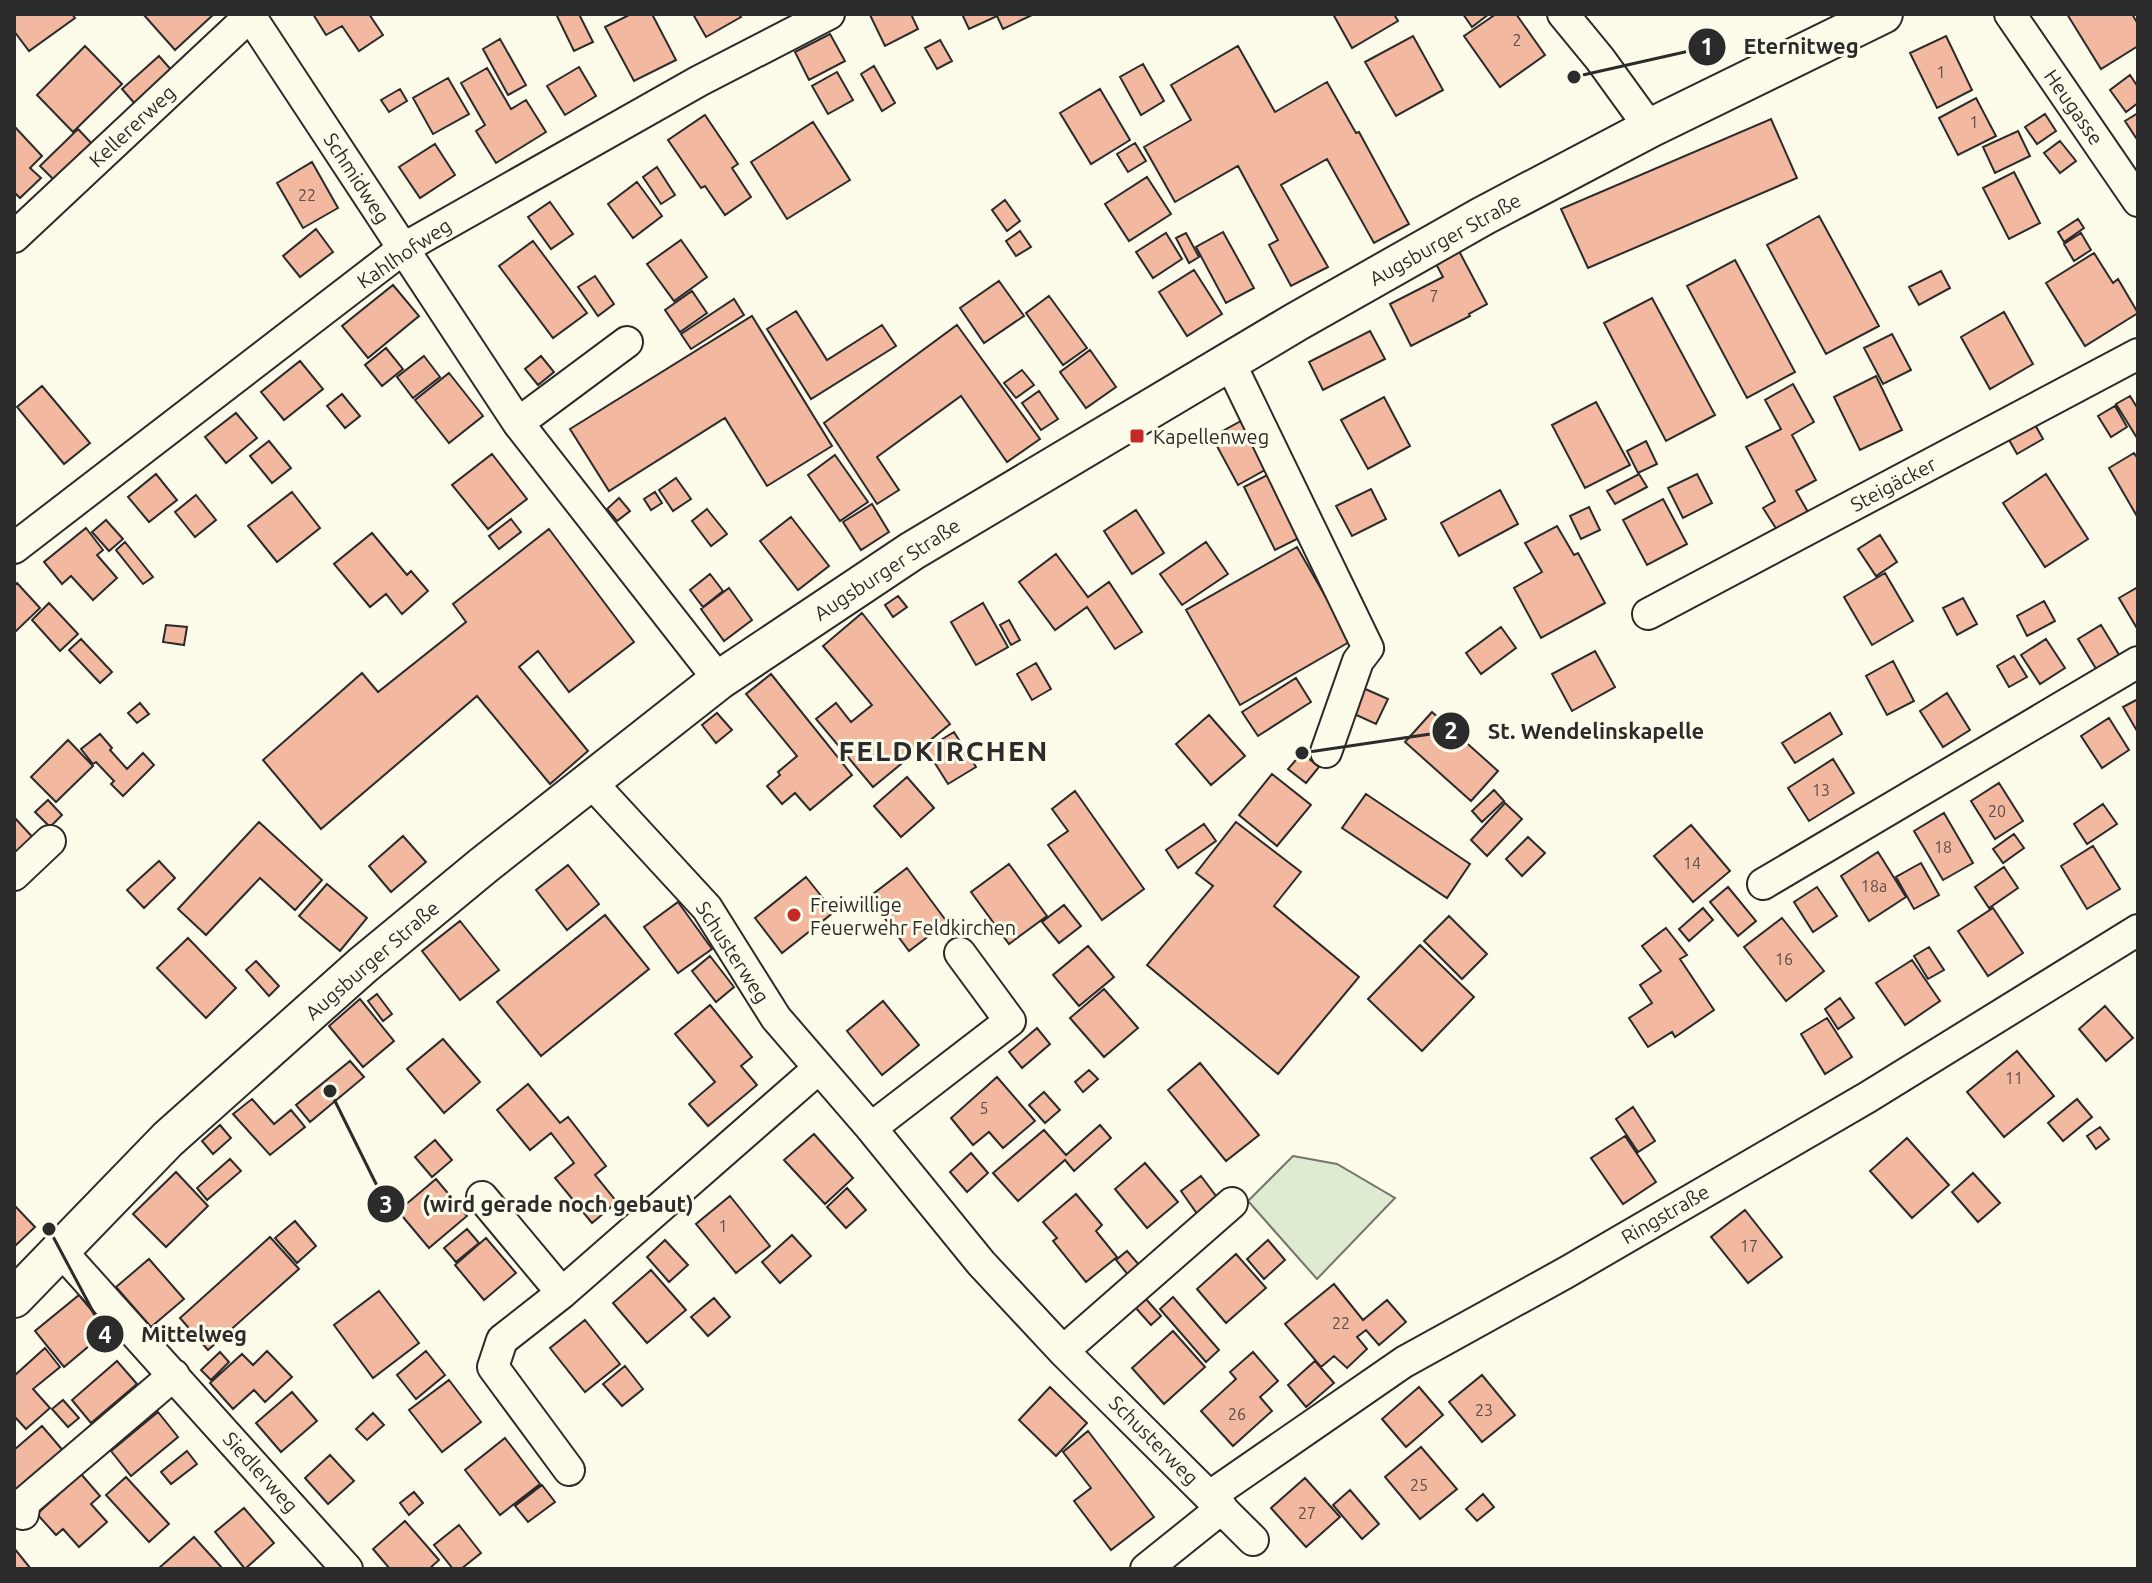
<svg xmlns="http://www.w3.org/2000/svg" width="2152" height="1583" font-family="Ubuntu,sans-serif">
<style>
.green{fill:#deebd1;stroke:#74746e;stroke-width:2}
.building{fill:#f2b8a0;stroke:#2b2b2b;stroke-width:2}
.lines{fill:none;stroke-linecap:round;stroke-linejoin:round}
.minor-casing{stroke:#2b2b2b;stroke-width:34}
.major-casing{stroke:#2b2b2b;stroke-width:42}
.minor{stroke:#fdfbea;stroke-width:30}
.major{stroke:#fdfbea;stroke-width:38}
.poi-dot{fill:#c62828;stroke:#fdfbea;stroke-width:3}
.labels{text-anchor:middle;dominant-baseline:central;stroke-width:6;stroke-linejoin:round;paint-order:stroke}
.number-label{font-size:16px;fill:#5d4e48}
.street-label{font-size:20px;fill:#2b2b2b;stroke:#fdfbea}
.poi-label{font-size:20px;fill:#2b2b2b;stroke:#fdfbea;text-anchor:start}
.district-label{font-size:28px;font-weight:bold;letter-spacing:2px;fill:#2b2b2b;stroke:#fdfbea}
.leader{fill:none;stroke:#2b2b2b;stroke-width:3}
.callout-dot{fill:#2b2b2b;stroke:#fdfbea;stroke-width:3}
.mark-label{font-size:24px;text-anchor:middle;font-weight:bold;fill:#fff}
.callout-label{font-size:22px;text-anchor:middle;font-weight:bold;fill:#2b2b2b;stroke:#fdfbea;stroke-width:6;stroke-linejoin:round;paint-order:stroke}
</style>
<rect width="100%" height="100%" fill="#fdfbea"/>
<path class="green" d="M1293,1156L1337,1164L1395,1198L1317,1279L1248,1201Z"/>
<path class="building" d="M14,14H72L75,18L29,51L14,31Z
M143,14H214L175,50Z
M313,14H369L383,35L359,51L342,26L326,35Z
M556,14H579L593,42L574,51Z
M631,14H652L676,60L634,81L605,27Z
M693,14H739L741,17L706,37Z
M872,14H911L918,29L885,46L870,15Z
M962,14H1034L1003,29L997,16L969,29Z
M1333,14H1394L1398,21L1352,48Z
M1463,14H1489L1472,27Z
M1496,14H1516L1545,55L1500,87L1464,36Z
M2067,14H2132L2138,24V46L2101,69Z
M830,34L845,61L809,80L795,52Z
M1413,36L1443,90L1396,116L1365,62Z
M1946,36L1972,90L1937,108L1910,53Z
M500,39L526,85L508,95L483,49Z
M940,40L952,61L937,69L925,48Z
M85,46L122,84L73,132L37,95Z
M1238,46L1275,112L1327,82L1356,133L1359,132L1409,224L1374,243L1327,159L1281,185L1328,267L1291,286L1269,245L1278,240L1238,166L1175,202L1144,147L1191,120L1171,85Z
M159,56L173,72L136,105L122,89Z
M1143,64L1164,101L1141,115L1120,77Z
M874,66L895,103L882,111L861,74Z
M579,67L596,96L565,115L547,86Z
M487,68L511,109L526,100L546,132L496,163L476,131L485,125L461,83Z
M837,72L853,100L828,114L812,86Z
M2130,75L2138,87V103L2126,112L2110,90Z
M448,78L469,114L433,134L413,98Z
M400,89L407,101L389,112L381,100Z
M1100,89L1130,140L1091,164L1060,113Z
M1976,98L1996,136L1958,155L1939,118Z
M2138,113V141L2125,121Z
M2045,114L2056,131L2037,144L2025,127Z
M705,115L738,164L732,168L751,197L725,215L705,186L701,188L668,140Z
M1771,119L1797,178L1588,268L1561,209Z
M813,122L850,180L787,219L751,162Z
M14,126L42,156L30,168L41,178L20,198L14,192Z
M78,129L94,146L56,182L40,166Z
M2018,131L2030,156L1995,173L1983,147Z
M2060,141L2076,161L2060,173L2044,153Z
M1135,143L1146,161L1128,172L1117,154Z
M435,144L455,175L420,198L399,167Z
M312,162L338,208L303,228L277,183Z
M657,167L675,195L661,204L643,177Z
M2014,172L2040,223L2009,239L1983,188Z
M1147,177L1171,214L1129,241L1105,204Z
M637,182L662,216L633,238L608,204Z
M1005,200L1020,221L1007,231L992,210Z
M550,202L573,234L551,249L528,217Z
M1819,216L1879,326L1826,354L1767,245Z
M2078,219L2084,228L2064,242L2058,232Z
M316,229L333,252L300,277L283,256Z
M1020,231L1031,247L1016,256L1006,241Z
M1223,232L1254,288L1226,303L1196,247Z
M1166,233L1182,259L1153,278L1136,252Z
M1186,233L1199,257L1189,263L1176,238Z
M2081,233L2091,250L2074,261L2064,244Z
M681,240L707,277L674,301L647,264Z
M533,241L587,313L553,338L499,266Z
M1459,251L1487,304L1469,314L1470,316L1411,346L1390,304L1443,277L1436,264Z
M2094,253L2113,283L2118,279L2138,313L2085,346L2046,283Z
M1735,260L1795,372L1747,398L1687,286Z
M1194,270L1222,314L1187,336L1159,292Z
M1941,271L1950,288L1919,305L1909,287Z
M595,276L614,304L598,316L578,287Z
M999,281L1024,316L984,343L960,308Z
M393,285L419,316L368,358L342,326Z
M692,291L707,313L680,332L665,310Z
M1049,296L1087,348L1063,365L1026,313Z
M1652,298L1715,415L1666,441L1604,323Z
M734,299L744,315L691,349L681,334Z
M796,311L827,360L882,325L896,346L811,399L767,329Z
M2004,312L2033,364L1990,389L1961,337Z
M752,316L832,446L767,486L725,418L609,491L570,429Z
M957,325L1040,439L1007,462L961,396L877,457L899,490L877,504L824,423Z
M1370,331L1385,359L1323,390L1309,362Z
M1892,334L1911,370L1883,384L1864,348Z
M386,348L403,369L382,386L365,365Z
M1090,350L1116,387L1086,408L1060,372Z
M424,356L440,377L413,398L397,377Z
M541,356L554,372L538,385L525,369Z
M300,361L323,389L284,420L261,392Z
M1022,370L1034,385L1016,398L1004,383Z
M449,373L483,416L449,443L415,400Z
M1876,376L1902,430L1860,450L1834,397Z
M1793,384L1814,422L1792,435L1816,480L1796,491L1808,512L1777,530L1763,508L1775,501L1746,447L1781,429L1765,400Z
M42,386L90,443L64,464L17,407Z
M1039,391L1058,419L1041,430L1022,403Z
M342,394L360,416L345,428L327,406Z
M2130,396L2138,409L2137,438L2116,404Z
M1384,397L1410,446L1368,469L1341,420Z
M1596,402L1630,465L1585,488L1552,425Z
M2115,406L2127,427L2111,437L2098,416Z
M236,413L257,438L226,463L205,437Z
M1248,417L1274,465L1238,485L1212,437Z
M2034,423L2043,439L2017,454L2008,438Z
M269,441L291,468L272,483L250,456Z
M1646,441L1657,464L1638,473L1627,451Z
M2134,453L2138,459V518L2109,468Z
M492,454L527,499L488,529L452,485Z
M835,455L868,502L840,521L808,475Z
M1275,471L1307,534L1275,550L1244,487Z
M156,474L177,500L149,522L128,497Z
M1639,474L1647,487L1615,504L1607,491Z
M1697,474L1712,503L1683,518L1668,488Z
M2046,474L2088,539L2045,567L2003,503Z
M676,478L691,499L673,511L659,490Z
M1371,489L1386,519L1352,536L1336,506Z
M1500,490L1518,524L1459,556L1441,523Z
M292,492L320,528L277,562L248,526Z
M655,492L662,503L651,510L644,499Z
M196,495L216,520L195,537L175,512Z
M619,498L630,511L617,521L607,509Z
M1663,499L1687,544L1647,565L1623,520Z
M872,504L889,532L861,550L843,522Z
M1589,507L1600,530L1581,539L1570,516Z
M707,509L727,534L711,546L692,521Z
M1136,510L1164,553L1132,574L1104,531Z
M791,517L829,566L798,590L760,541Z
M511,519L521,532L499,549L489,536Z
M106,520L123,539L109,551L92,532Z
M1557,526L1574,555L1578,553L1605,603L1541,638L1514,588L1542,572L1525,543Z
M86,528L103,550L97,555L117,578L93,600L71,576L62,584L44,562Z
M549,529L634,642L569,692L538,651L519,667L588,751L550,784L477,696L321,829L263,760L362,673L378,692L466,622L453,604Z
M372,533L407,575L411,571L428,591L402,614L386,594L370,607L334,564Z
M1880,535L1897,562L1876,576L1858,549Z
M125,542L153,577L143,584L116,550Z
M1206,542L1228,574L1182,605L1160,574Z
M1297,547L1351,641L1240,705L1186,610Z
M1056,554L1088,597L1109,582L1142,632L1115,649L1087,607L1055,630L1019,582Z
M1885,573L1913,621L1872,645L1844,597Z
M710,574L723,591L703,607L690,590Z
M17,583L40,608L14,633V586Z
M2138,587V630L2119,598Z
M729,588L752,620L724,641L701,609Z
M898,596L907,607L893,617L885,605Z
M1963,598L1977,624L1957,635L1943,608Z
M2044,601L2055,621L2027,636L2017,616Z
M49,603L78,634L60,651L32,620Z
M983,603L1008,647L976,665L951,622Z
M862,613L950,724L873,787L816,719L836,703L851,722L872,705L823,646Z
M1009,620L1020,640L1011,645L1000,625Z
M166,625L187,627L184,645L163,642Z
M2101,625L2121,658L2098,672L2078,639Z
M1501,627L1516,648L1481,674L1466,653Z
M81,639L112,672L100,683L69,650Z
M2046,639L2065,668L2040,684L2021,655Z
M1595,651L1615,687L1572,711L1552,674Z
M2014,656L2027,677L2009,687L1997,666Z
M1893,661L1914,701L1887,715L1866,676Z
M1036,663L1051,689L1032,700L1017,674Z
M771,674L852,775L810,810L795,793L782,804L767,786L780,775L778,772L797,756L746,694Z
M1296,678L1311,702L1258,736L1242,712Z
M1363,688L1388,699L1376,724L1352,713Z
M1947,693L1970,730L1943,747L1920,711Z
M2138,699V730L2137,731L2123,707Z
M140,703L149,714L137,723L128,713Z
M1432,712L1498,771L1471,801L1405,742Z
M717,713L732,730L716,743L702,725Z
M1830,713L1842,734L1795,763L1782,743Z
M1209,715L1245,756L1211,785L1176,744Z
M2109,718L2129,750L2102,768L2081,736Z
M954,732L976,767L948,784L926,749Z
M100,734L112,748L110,750L127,769L143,753L154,765L123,796L111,784L114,781L96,762L93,764L81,749Z
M68,740L93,766L56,802L31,777Z
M1302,753L1319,767L1306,783L1288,769Z
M1833,759L1854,793L1809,821L1788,788Z
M1272,774L1311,805L1277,846L1239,815Z
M907,777L934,808L901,837L874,806Z
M1999,783L2023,821L1995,839L1971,801Z
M1494,790L1504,801L1482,822L1472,811Z
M1075,791L1144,889L1102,920L1048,845L1068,831L1052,809Z
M1366,794L1470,864L1447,898L1342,828Z
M48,800L62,815L50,827L35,812Z
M1505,803L1522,819L1487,856L1471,840Z
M2103,804L2117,824L2087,844L2074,824Z
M1944,813L1973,863L1943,880L1914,831Z
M14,817L37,842L14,863Z
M259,822L322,880L295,910L260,878L206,935L178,909Z
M1236,822L1301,872L1274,906L1359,977L1278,1074L1147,965L1213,886L1196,873Z
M1204,824L1216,841L1178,868L1166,850Z
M1691,825L1730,871L1693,902L1654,856Z
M2014,834L2024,848L2003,863L1993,849Z
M403,836L426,862L391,892L369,866Z
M1528,837L1545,853L1522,876L1506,859Z
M2093,846L2120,889L2087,909L2061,866Z
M1878,852L1906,897L1869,921L1841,876Z
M159,861L175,878L144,908L127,890Z
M1921,863L1939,895L1914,909L1896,877Z
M1009,864L1047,916L1009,944L971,892Z
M568,865L599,904L567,930L536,890Z
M2004,867L2018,888L1989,908L1975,887Z
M907,868L947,922L909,951L869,897Z
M806,877L834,912L782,953L755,918Z
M327,884L367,918L340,951L299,916Z
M1728,887L1756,921L1738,936L1710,902Z
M1817,887L1837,916L1813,932L1794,902Z
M678,902L712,949L678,973L644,927Z
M1064,905L1081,926L1059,943L1042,922Z
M1703,908L1713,920L1689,941L1679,929Z
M1993,908L2023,953L1988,976L1958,931Z
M605,915L649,969L541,1056L497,1002Z
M1449,916L1487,954L1462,979L1424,941Z
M1782,918L1824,971L1786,1001L1744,947Z
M460,921L499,970L460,1000L422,951Z
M1666,928L1687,955L1680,959L1714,1010L1675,1037L1672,1032L1648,1047L1629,1018L1652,1003L1640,985L1661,971L1642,946Z
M188,938L236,988L206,1018L157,968Z
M1420,945L1474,997L1422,1051L1368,999Z
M1088,946L1114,977L1079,1006L1053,975Z
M1929,947L1944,970L1928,979L1914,956Z
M710,956L734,987L716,1002L692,971Z
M1912,960L1940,1001L1905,1025L1876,983Z
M256,961L279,986L269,996L246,970Z
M1104,989L1138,1028L1104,1057L1070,1018Z
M377,994L392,1014L383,1021L368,1001Z
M1840,998L1854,1018L1838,1029L1825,1009Z
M360,999L394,1041L363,1067L329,1026Z
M883,1001L919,1045L882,1075L847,1031Z
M710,1005L752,1057L741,1066L757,1085L708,1126L689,1104L715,1082L675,1034Z
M2105,1006L2133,1038L2106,1061L2079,1029Z
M1827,1018L1852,1057L1825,1074L1801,1034Z
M1037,1028L1050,1044L1022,1068L1009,1052Z
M443,1039L480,1082L444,1113L407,1069Z
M2017,1051L2054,1096L2004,1137L1967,1092Z
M350,1061L364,1077L310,1122L296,1105Z
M1200,1063L1259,1135L1226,1161L1168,1090Z
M1089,1070L1098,1079L1083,1092L1075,1082Z
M997,1077L1035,1121L1003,1148L989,1132L973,1145L951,1118Z
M528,1084L560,1123L568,1117L606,1166L595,1175L617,1202L592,1223L555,1178L574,1163L551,1133L530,1150L497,1110Z
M1044,1092L1060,1110L1045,1123L1029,1105Z
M252,1099L274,1124L291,1110L305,1127L270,1155L233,1114Z
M2077,1099L2092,1117L2063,1141L2048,1123Z
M1633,1107L1655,1141L1638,1152L1616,1119Z
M220,1125L231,1138L213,1154L202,1141Z
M1100,1125L1111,1138L1074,1171L1065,1160L1018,1201L993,1173L1044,1130L1066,1155Z
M2100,1127L2109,1139L2096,1149L2087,1136Z
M814,1134L853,1178L825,1204L784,1160Z
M1625,1136L1656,1182L1623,1204L1591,1158Z
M1907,1138L1949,1185L1912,1218L1870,1171Z
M435,1140L452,1160L432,1177L415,1157Z
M971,1153L988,1173L967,1192L950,1172Z
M230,1159L241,1171L207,1200L197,1188Z
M1145,1163L1178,1202L1147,1228L1115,1189Z
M176,1172L208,1206L166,1247L133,1214Z
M1973,1173L2000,1203L1978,1222L1952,1192Z
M1201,1176L1219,1200L1198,1215L1181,1191Z
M436,1179L467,1216L429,1248L398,1211Z
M847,1188L866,1210L846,1228L827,1207Z
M1076,1194L1102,1225L1096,1231L1117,1257L1086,1282L1053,1241L1057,1238L1043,1222Z
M730,1196L770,1246L736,1273L696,1224Z
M14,1205L35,1227L14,1247Z
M1745,1210L1782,1257L1748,1283L1711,1237Z
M295,1221L316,1246L297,1263L275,1238Z
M467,1229L479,1243L456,1262L444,1248Z
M792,1235L811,1256L780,1283L762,1262Z
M270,1237L299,1269L208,1350L180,1318Z
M486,1238L516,1273L484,1300L455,1265Z
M665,1240L688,1265L669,1282L647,1257Z
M1268,1240L1285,1260L1264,1279L1247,1259Z
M1127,1251L1141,1267L1129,1276L1116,1260Z
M1236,1254L1266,1288L1226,1323L1197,1289Z
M149,1259L184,1299L151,1327L116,1287Z
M651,1270L686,1310L647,1343L613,1303Z
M1334,1284L1363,1320L1387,1300L1406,1322L1379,1345L1366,1330L1357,1337L1367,1349L1347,1368L1334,1356L1321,1367L1285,1324Z
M379,1291L419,1343L373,1378L334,1325Z
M79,1295L108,1330L64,1367L35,1331Z
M1173,1297L1219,1350L1206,1362L1160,1309Z
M714,1298L730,1317L708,1336L691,1317Z
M1145,1298L1161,1316L1151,1325L1135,1307Z
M585,1320L620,1364L585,1392L550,1348Z
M1173,1331L1205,1367L1164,1404L1132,1368Z
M45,1348L60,1367L33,1389L50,1408L26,1429L14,1416V1376Z
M267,1351L292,1377L265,1402L254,1390L233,1409L210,1383L242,1354L253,1365Z
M426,1351L445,1375L416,1399L397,1375Z
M220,1352L229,1362L211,1380L201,1370Z
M1253,1352L1278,1381L1260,1397L1272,1411L1233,1446L1201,1411L1236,1379L1230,1372Z
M117,1361L137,1384L91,1423L72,1400Z
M1315,1361L1334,1383L1306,1407L1288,1385Z
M625,1366L643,1389L622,1406L603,1384Z
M1482,1375L1515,1415L1482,1442L1449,1402Z
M449,1380L481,1422L442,1452L409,1410Z
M1050,1387L1087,1423L1056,1456L1019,1420Z
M1419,1387L1443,1415L1406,1447L1382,1419Z
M292,1392L317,1421L281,1452L256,1423Z
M63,1400L79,1418L68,1427L52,1409Z
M158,1412L178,1437L131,1476L111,1451Z
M373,1413L384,1425L367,1440L356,1429Z
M42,1426L65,1453L17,1495L14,1491V1450Z
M1088,1431L1154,1517L1111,1550L1074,1501L1091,1488L1063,1452Z
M505,1438L540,1484L500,1515L465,1470Z
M1421,1447L1457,1489L1420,1519L1385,1477Z
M187,1451L197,1464L171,1484L161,1472Z
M330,1455L354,1481L328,1504L305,1478Z
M81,1474L100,1496L91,1504L107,1522L79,1547L63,1529L56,1535L37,1514Z
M126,1477L169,1524L149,1542L106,1495Z
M1305,1478L1340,1517L1306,1547L1271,1508Z
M542,1485L555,1502L528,1522L515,1506Z
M1350,1490L1379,1524L1362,1539L1333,1505Z
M414,1492L423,1503L409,1515L400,1503Z
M1483,1494L1494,1507L1477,1521L1466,1509Z
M244,1508L274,1543L245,1569L215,1532Z
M405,1521L439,1560L429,1569H390L373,1549Z
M459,1525L481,1553L461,1569H453L434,1545Z
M194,1537L223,1569H158Z
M14,1548L31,1569H14Z"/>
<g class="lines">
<g class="minor-casing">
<path id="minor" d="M249,14L518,423L719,680
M1563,14L1600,59L1650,128
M2010,14L2138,201
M14,237L250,16
M1229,361L1368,648L1358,661L1326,752
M518,423L627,342
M14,548L404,248L699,81L829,14
M1648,614L2138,354
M590,781L707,908L776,1018L871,1128L981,1263L1063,1351L1253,1540
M14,875L50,841
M1763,884L2138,662
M871,1128L1010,1021L960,953
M482,1197L562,1293
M61,1251L347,1569
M1063,1351L1232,1203
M569,1470L493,1367L502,1340L562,1293L819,1068
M1210,1496L1404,1362L1567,1272L1868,1097L2138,930
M23,1514L25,1502L174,1375
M1146,1569L1222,1508"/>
</g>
<g class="major-casing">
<path id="major" d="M14,1298L168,1139L363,965L484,865L719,680L912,551L1296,322L1483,216L1650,128L1883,14"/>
</g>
<use href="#minor" class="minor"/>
<use href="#major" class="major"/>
</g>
<g class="poi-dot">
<rect x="1129" y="428" width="16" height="16" rx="4"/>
<circle cx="794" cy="915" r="8"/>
</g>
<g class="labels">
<g class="number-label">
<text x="1517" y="40">2</text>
<text x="1941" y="72">1</text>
<text x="1974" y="122">1</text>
<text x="307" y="195">22</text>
<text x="1434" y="296">7</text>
<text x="1821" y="790">13</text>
<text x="1997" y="811">20</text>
<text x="1943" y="847">18</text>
<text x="1692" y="863">14</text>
<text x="1874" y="886">18a</text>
<text x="1784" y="959">16</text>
<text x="2014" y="1078">11</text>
<text x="984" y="1108">5</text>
<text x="723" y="1226">1</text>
<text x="1749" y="1246">17</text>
<text x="1341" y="1323">22</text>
<text x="1484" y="1410">23</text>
<text x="1237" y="1414">26</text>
<text x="1419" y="1485">25</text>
<text x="1307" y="1513">27</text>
</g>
<g class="street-label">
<text transform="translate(2074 107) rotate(55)">Heugasse</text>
<text transform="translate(132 126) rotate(-43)">Kellererweg</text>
<text transform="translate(357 178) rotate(57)">Schmidweg</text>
<text transform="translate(1445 239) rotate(-29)">Augsburger Straße</text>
<text transform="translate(404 253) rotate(-34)">Kahlhofweg</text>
<text transform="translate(1893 484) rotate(-28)">Steigäcker</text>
<text transform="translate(887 569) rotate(-33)">Augsburger Straße</text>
<text transform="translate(733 952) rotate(57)">Schusterweg</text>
<text transform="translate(372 960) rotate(-41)">Augsburger Straße</text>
<text transform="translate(1665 1214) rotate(-30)">Ringstraße</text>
<text transform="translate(1154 1440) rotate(45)">Schusterweg</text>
<text transform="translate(261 1472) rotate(48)">Siedlerweg</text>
</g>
<g class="poi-label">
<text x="1153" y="436">Kapellenweg</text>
<text x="810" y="904">Freiwillige<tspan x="810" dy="23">Feuerwehr Feldkirchen</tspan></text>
</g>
<g class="district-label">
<text x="944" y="750">FELDKIRCHEN</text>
</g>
</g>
<path class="leader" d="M1574 77L1707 47M1302 753L1451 731M330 1091L386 1204M49 1229L105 1334"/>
<g class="callout-dot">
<circle cx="1574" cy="77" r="8"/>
<circle cx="1302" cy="753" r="8"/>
<circle cx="330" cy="1091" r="8"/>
<circle cx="49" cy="1229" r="8"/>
<circle cx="1707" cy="47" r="20"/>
<circle cx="1451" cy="731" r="20"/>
<circle cx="386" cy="1204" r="20"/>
<circle cx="105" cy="1334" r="20"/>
</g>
<g class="mark-label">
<text x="1707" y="55">1</text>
<text x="1451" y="739">2</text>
<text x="386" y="1213">3</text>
<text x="105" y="1343">4</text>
</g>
<g class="callout-label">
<text x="1801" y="54">Eternitweg</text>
<text x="1596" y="739">St. Wendelinskapelle</text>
<text x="558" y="1212">(wird gerade noch gebaut)</text>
<text x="194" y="1342">Mittelweg</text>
</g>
<rect width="2152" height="1583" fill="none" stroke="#2b2b2b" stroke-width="32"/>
</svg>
